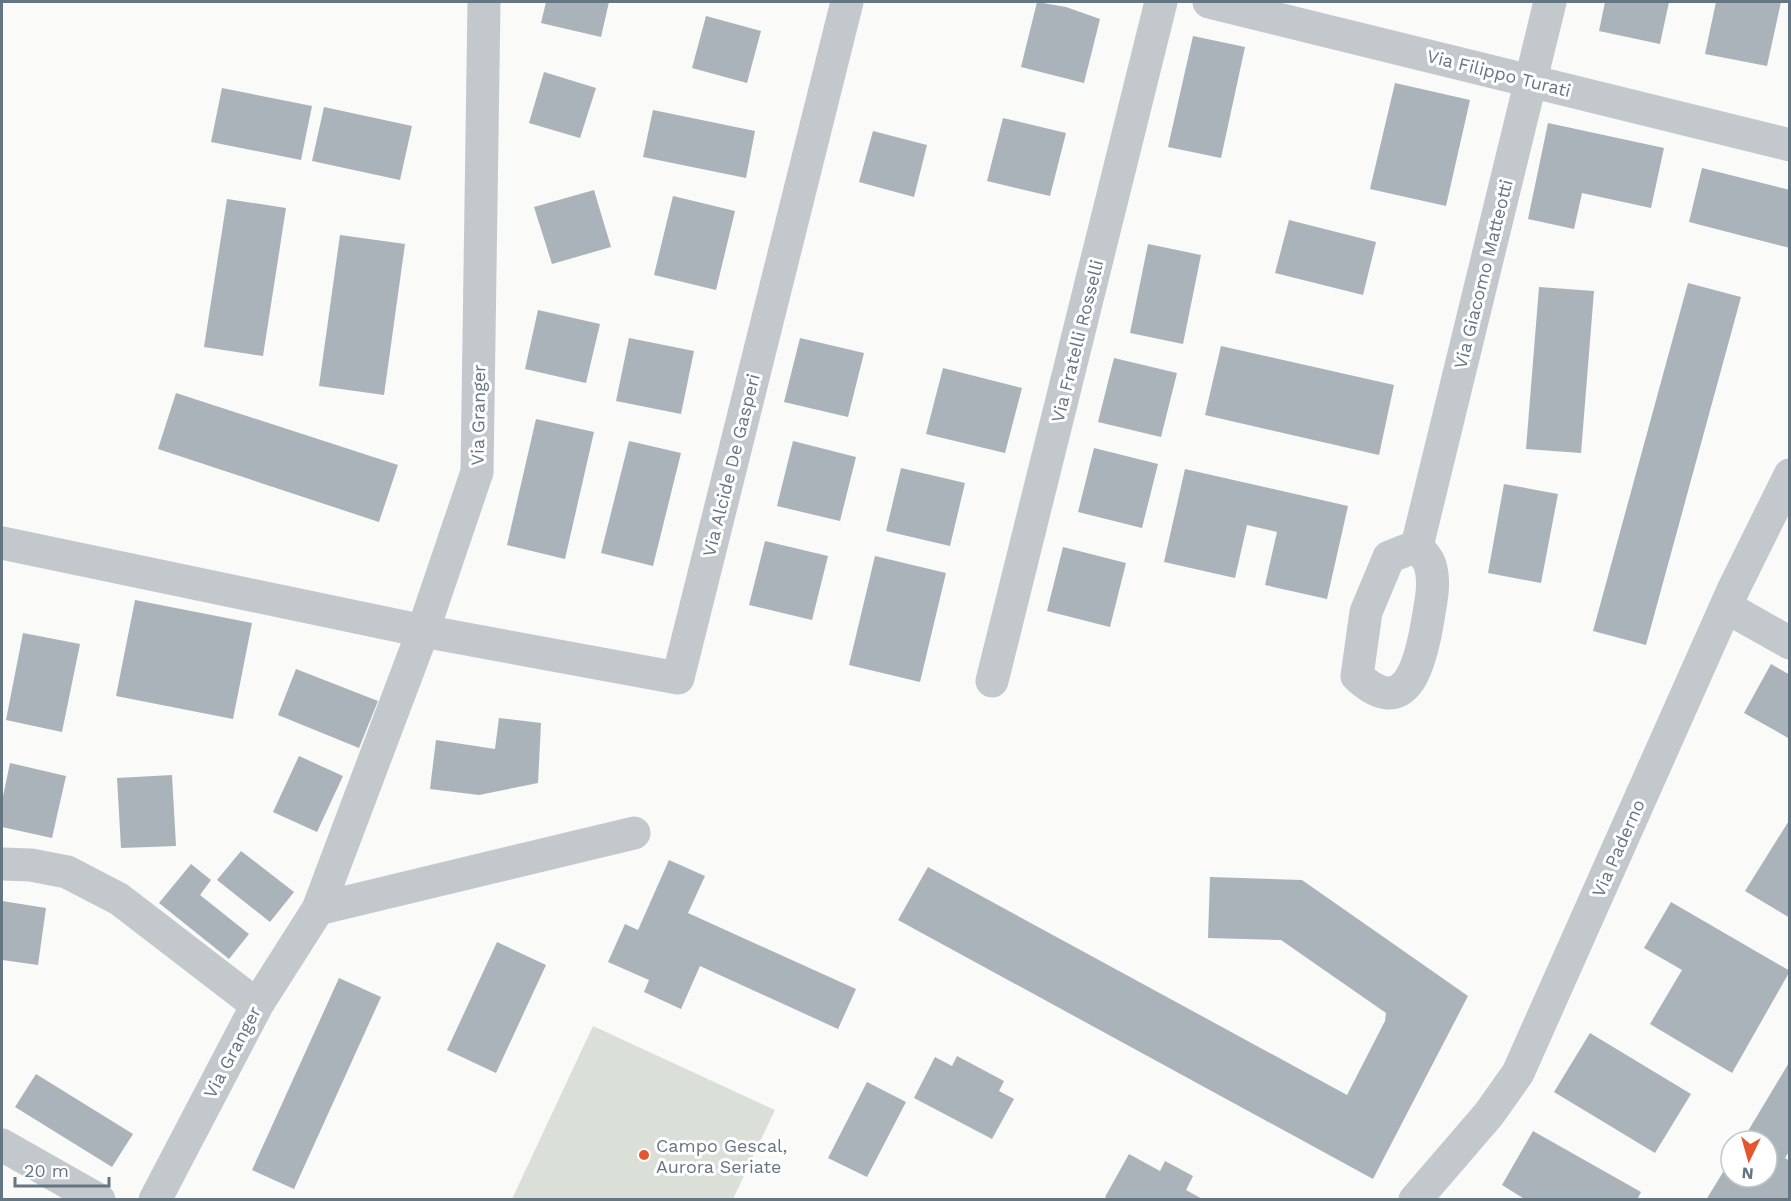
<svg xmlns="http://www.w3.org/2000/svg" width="1791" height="1201" font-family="'Work Sans',sans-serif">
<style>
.green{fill:#dadfd7}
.building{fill:#aab3b9}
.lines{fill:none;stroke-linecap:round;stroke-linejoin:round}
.minor{stroke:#c3c8cc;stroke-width:33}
.tertiary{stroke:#c3c8cc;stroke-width:33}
.poi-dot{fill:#e4572e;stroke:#fff;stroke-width:2}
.labels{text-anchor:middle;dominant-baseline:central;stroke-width:6;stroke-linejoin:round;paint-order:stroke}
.street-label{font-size:18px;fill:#657683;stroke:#fff}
.poi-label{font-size:18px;fill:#657683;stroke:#fff;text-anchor:start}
</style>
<rect width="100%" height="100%" fill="#fafaf8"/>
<path class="green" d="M593,1026L775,1110L733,1199H512Z"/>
<path class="building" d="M546,2H609L601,37L541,23Z
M1037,2L1066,7L1100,19L1084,83L1021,67Z
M1605,2H1669L1660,44L1599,31Z
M1716,2H1781L1767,66L1705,54Z
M706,16L761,31L747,83L692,68Z
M1193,36L1245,47L1221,158L1168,147Z
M544,72L596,88L580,138L529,123Z
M1395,83L1470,100L1446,206L1370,189Z
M222,88L312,106L301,160L211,142Z
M324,107L412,126L400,180L312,161Z
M653,110L755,131L746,178L643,157Z
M1003,118L1066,133L1050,196L987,181Z
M1548,123L1664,148L1651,208L1582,193L1574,229L1528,219Z
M873,131L927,145L914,197L859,182Z
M1702,168L1790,190V248L1689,222Z
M594,190L611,247L552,264L534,207Z
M673,196L735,211L716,290L654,275Z
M227,199L286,208L263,356L204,347Z
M1289,220L1376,242L1363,295L1275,273Z
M340,235L405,244L384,395L319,386Z
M1148,244L1201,255L1183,344L1130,333Z
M1688,283L1741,297L1646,645L1593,631Z
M1539,287L1594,291L1581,453L1526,449Z
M538,310L600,324L586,383L525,369Z
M629,338L694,351L681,414L616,401Z
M800,338L864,353L848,417L784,402Z
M1221,346L1394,385L1379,455L1205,415Z
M1114,358L1177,373L1161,437L1098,422Z
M943,368L1022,388L1005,453L926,434Z
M176,393L398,465L379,522L158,449Z
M536,419L594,432L565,559L507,545Z
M629,441L681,453L653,566L601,553Z
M793,441L856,457L840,521L777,506Z
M1094,448L1158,464L1142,528L1078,512Z
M901,468L965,483L950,546L886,531Z
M1185,469L1348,506L1327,599L1265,585L1277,532L1247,525L1235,578L1164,562Z
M1504,484L1558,494L1541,583L1488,573Z
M765,541L828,556L812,620L749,605Z
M1063,547L1126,563L1110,627L1047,611Z
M875,556L946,573L920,682L849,665Z
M135,600L252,623L233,719L116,696Z
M23,633L80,644L62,732L6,720Z
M1771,664L1790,675V739L1744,713Z
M296,669L378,701L359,748L278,715Z
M499,718L541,723L538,783L479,795L430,789L436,740L495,749Z
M299,756L343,776L317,832L273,812Z
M10,763L66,776L52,838L2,827V801Z
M172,775L176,846L121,848L117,778Z
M1790,819V918L1745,891Z
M241,851L294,892L270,922L217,880Z
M669,860L705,876L688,913L856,989L838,1029L700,966L681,1009L644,992L649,980L608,962L625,924L638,930Z
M191,864L211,880L200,895L249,934L229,959L159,903Z
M928,867L1347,1095L1385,1021L1386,1013L1281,940L1208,938L1210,877L1302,880L1468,996L1373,1179L898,920Z
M2,901L46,908L38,965L2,960Z
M1671,902L1790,971L1732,1073L1650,1024L1682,970L1644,948Z
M497,942L546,965L496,1073L447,1050Z
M339,978L381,997L294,1189L252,1170Z
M1590,1033L1691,1094L1655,1153L1554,1092Z
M957,1056L1004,1081L999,1091L1014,1099L992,1139L914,1098L935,1057L952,1066Z
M1790,1061V1150L1785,1158L1790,1161V1200H1706L1731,1159V1177H1767V1141H1742Z
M36,1074L133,1134L112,1167L15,1107Z
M867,1082L906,1102L867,1177L828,1158Z
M1533,1131L1641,1192L1637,1200H1526L1502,1185Z
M1129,1154L1160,1171L1165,1161L1193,1176L1186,1190L1204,1200H1110L1105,1197Z"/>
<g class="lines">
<path class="minor" d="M1209,2L1790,145
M2,543L423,631L678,678L847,2
M1417,546L1550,2
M1417,546C1421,552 1428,558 1430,565C1436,584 1430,605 1427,625C1420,664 1406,722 1357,676L1366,612L1389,557Z
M1726,607L1790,643
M992,681L1161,2
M2,864L31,865L67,872L119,899L257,1005
M318,909L634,833
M2,1145L99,1200
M155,1200L257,1005L318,909L423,631L477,472L484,2"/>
<path class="tertiary" d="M1415,1200L1489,1114L1518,1073L1734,588L1790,475"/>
</g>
<circle class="poi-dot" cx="644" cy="1155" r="6"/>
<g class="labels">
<g class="street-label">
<text transform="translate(1499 73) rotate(14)">Via Filippo Turati</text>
<text transform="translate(1483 274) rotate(-76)">Via Giacomo Matteotti</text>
<text transform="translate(1077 341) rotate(-76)">Via Fratelli Rosselli</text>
<text transform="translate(478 415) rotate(-89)">Via Granger</text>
<text transform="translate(731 465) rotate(-76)">Via Alcide De Gasperi</text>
<text transform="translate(1618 848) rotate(-66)">Via Paderno</text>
<text transform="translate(232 1052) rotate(-62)">Via Granger</text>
</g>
<g class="poi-label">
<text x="656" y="1145">Campo Gescal,<tspan x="656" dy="21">Aurora Seriate</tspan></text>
</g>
</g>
<rect width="1791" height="1201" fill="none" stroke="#657683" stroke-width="6"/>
<g transform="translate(1749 1159) rotate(185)"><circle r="28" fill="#ffffff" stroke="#c1c8cd" stroke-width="1.5"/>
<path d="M0-4.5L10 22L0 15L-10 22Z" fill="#e4572e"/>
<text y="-9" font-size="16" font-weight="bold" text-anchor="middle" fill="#657683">N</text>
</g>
<path d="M15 1177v9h94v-9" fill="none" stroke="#657683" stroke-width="3"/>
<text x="24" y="1177" font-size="18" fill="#657683" stroke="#ffffff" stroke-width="4.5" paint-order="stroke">20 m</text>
</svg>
